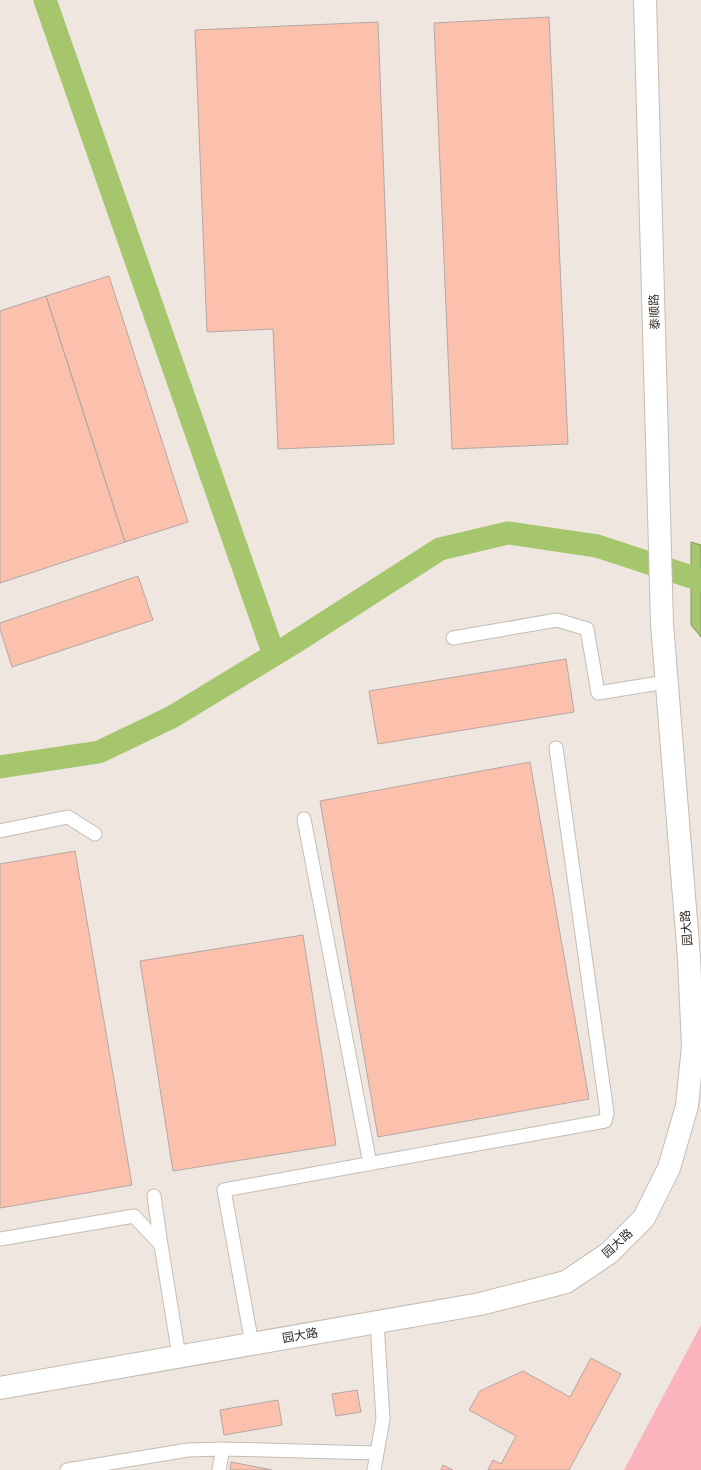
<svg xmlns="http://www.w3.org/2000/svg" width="701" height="1470" font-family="'Libre Baskerville','Noto Sans SC',serif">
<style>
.green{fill:#fbb4bd}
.water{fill:#a5c66c;stroke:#829858}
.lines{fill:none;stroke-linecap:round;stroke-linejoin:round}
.canal{stroke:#a5c66c;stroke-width:23}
.building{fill:#fcc1ad;stroke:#b3a8a5}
.lane-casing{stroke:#c4bdb5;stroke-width:15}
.secondary-casing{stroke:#c4bdb5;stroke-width:24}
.lane{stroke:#fff;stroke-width:13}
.secondary{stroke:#fff;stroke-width:22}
.labels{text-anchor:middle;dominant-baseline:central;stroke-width:3;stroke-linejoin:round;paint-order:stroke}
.street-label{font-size:12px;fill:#312e2b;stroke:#fff}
</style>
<rect width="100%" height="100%" fill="#eee6df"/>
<path class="green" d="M701,1325V1470H624Z"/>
<path class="water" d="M691,542L701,545V637L691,625Z"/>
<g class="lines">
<path class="canal" d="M45,0L274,655
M0,767L99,752L172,717L292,644L440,549L508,533L597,546L701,580"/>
</g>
<path class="building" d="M549,17L568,444L452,449L434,23Z
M378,22L394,444L278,449L273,329L207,332L195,30Z
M109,276L188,522L125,542L46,296Z
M46,296L125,542L0,583V311Z
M138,576L153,620L12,667L0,629V623Z
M566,659L574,712L378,744L369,691Z
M530,762L589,1099L378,1137L320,801Z
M75,851L132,1185L0,1208V864Z
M303,935L336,1145L173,1171L140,961Z
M591,1358L621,1374L569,1470H488L493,1460L501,1464L516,1436L469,1410L480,1391L523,1371L570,1397Z
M357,1390L361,1412L336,1416L332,1394Z
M278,1400L282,1425L224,1435L220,1410Z
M231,1462L272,1470H230Z
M443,1465L453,1470H441Z"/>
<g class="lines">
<g class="lane-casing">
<path id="lane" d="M453,638L557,620L587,629L598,693L666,682
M304,819L370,1164
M0,831L68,817L95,834
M154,1196L161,1245
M0,1239L134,1216L161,1245L179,1356
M252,1344L224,1190L605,1121L607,1113L556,748
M67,1470L188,1450L223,1449L377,1453
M219,1470L223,1449
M374,1470L383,1419L377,1322"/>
</g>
<g class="secondary-casing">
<path id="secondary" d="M0,1388L480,1304L566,1282L609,1253L644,1218L669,1168L687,1106L693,1046L689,958L662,624L645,0"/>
</g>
<use href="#lane" class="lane"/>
<use href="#secondary" class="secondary"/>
</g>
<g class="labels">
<g class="street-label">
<text transform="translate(654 312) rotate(-92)">泰顺路</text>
<text transform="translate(686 928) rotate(-95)">园大路</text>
<text transform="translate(617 1243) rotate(-42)">园大路</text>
<text transform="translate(300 1335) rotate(-10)">园大路</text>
</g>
</g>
</svg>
